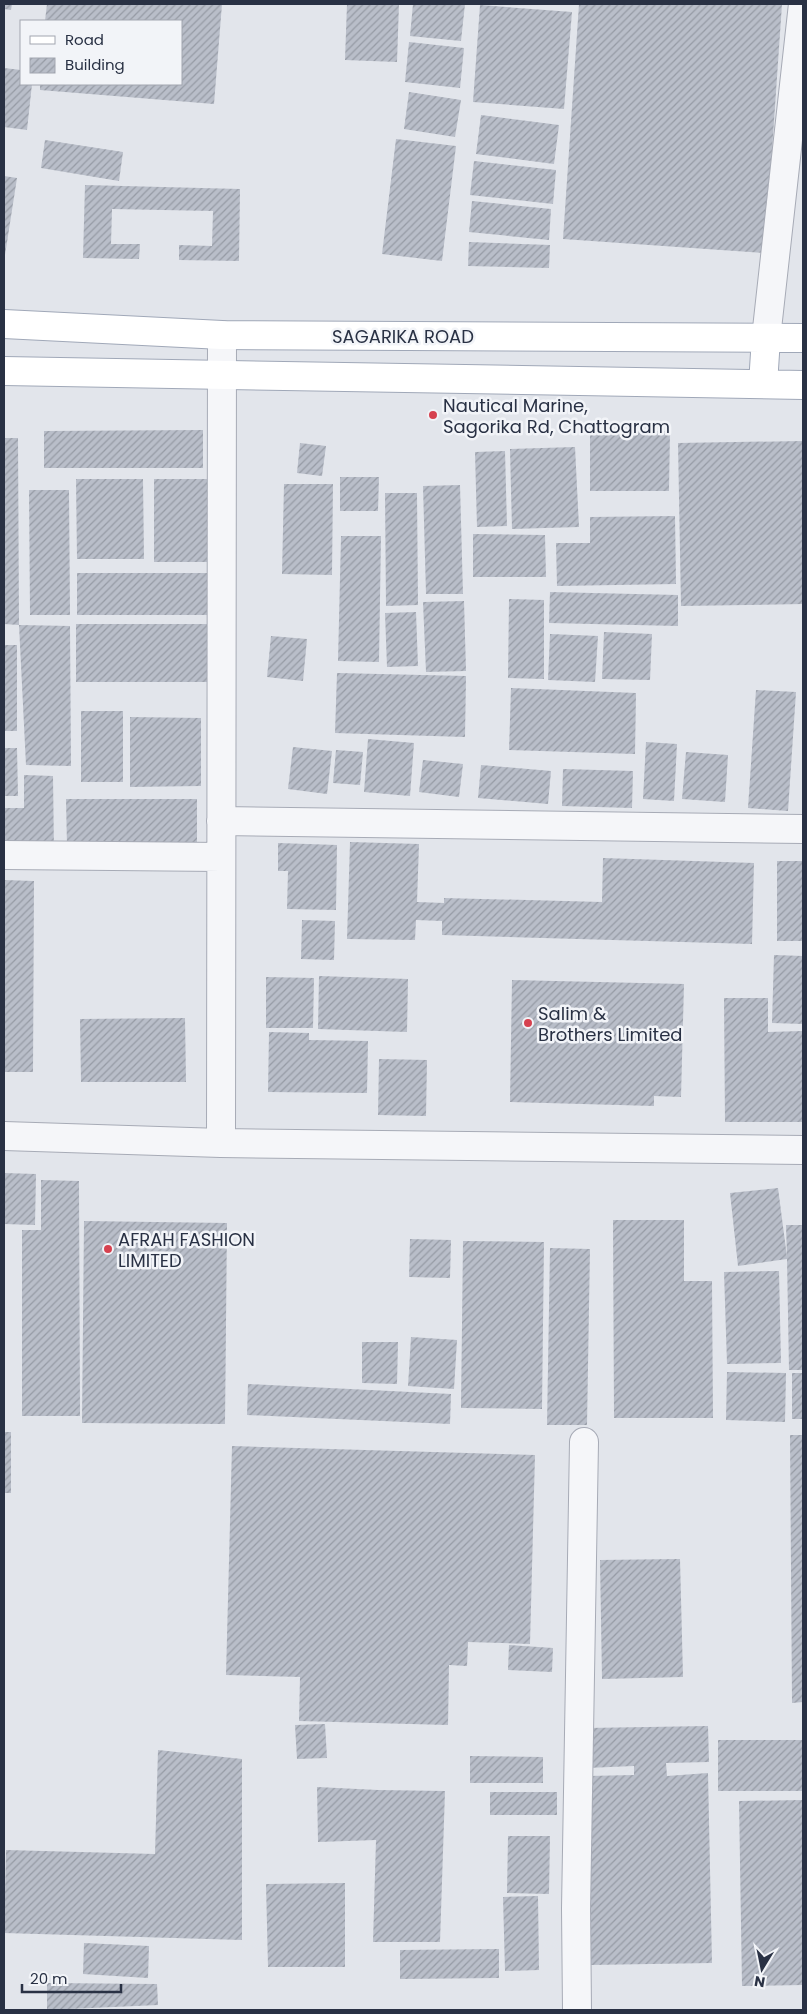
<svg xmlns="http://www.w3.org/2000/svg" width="807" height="2014" font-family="Poppins,sans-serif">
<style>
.building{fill:url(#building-hatch)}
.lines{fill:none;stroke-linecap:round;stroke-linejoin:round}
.minor-casing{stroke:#a7abb6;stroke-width:30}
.primary-casing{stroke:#a0a8b8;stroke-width:30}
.minor{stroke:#f5f6f9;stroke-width:28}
.primary{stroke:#fff;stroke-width:28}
.poi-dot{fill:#d6414f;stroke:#f2f4f8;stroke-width:2}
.labels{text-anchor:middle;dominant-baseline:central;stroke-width:5;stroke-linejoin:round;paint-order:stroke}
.street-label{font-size:18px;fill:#293144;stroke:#f2f4f8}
.poi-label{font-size:18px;fill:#293144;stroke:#f2f4f8;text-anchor:start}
</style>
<defs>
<pattern id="building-hatch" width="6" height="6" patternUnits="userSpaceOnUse" patternTransform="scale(1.25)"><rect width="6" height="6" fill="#b9bec9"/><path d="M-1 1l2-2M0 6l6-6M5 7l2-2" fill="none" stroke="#969ba5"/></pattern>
</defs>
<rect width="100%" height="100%" fill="#e2e5eb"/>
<path class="building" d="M4,4H12L11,10L4,9Z
M47,4H222L214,104L40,90V84H181V21H45Z
M347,4H399L397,62L345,60Z
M413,4H465L461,41L410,36Z
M579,4H782L765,253L563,239Z
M480,5L572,12L564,109L473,102Z
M409,42L464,48L460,88L405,82Z
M4,68L21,70V84H32L27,130L4,127Z
M409,92L461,100L455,137L404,129Z
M481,115L559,125L554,164L476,154Z
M396,139L456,146L442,261L382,254Z
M45,140L123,152L119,181L41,168Z
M474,161L556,170L553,204L470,195Z
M4,176L17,178L5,255H4Z
M85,185L240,189L239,261L179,260V245L212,246L213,211L112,209L111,244H140L139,259L83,258Z
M472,201L551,209L549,240L469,232Z
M469,242L550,245L549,268L468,266Z
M203,430V468H44V431Z
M590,430L670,431L669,491H590Z
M4,438H18L19,625L4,624Z
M803,441V604L681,606L678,443Z
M300,443L326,446L322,476L297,473Z
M575,447L579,527L512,529L510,449Z
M505,451L507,526L477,527L475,452Z
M340,477H379L378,511H340Z
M76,479H143L144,559H77Z
M154,479H210V562H154Z
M284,484H333L332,575L282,574Z
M460,485L463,594H426L423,486Z
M29,490H69L70,615H30Z
M385,493H417L418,605L386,606Z
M675,516L676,584L557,586L556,543H590V517Z
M473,534L545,535L546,577H473Z
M341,536H381L379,662L338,661Z
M77,573H208V615H77Z
M550,592L678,595V626L549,623Z
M509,599L544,600V679L508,678Z
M464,601L466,671L426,672L423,602Z
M416,612L418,666L387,667L385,613Z
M76,624H212V682H76Z
M19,625L70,626L71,766L26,765Z
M604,632L652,634L650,680L602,679Z
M550,634L598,636L595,682L548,680Z
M271,636L307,639L303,681L267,677Z
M4,645H17V731H4Z
M337,673L466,676L465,737L335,733Z
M511,688L636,693L635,754L509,750Z
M756,690L796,692L788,811L748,808Z
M81,711H123V782H81Z
M130,717L201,718V786L130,787Z
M368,739L414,743L410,796L364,792Z
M646,742L677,744L674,801L643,799Z
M293,747L332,751L327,794L288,789Z
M4,748H17L18,796H4Z
M336,750L363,752L360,785L333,783Z
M686,752L728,755L725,802L682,799Z
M423,760L463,764L459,797L419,792Z
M481,765L551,771L548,804L478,798Z
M563,769L633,771L632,808L562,806Z
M24,775L53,776L54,854H4V808H24Z
M66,799H197V846L67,847Z
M350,842L419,844L417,902L444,903V898L602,902L603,858L754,863L752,944L442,935V921L416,920L415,940L347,939Z
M278,843L337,845L336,910L287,909L288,871H278Z
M777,861H803V941H777Z
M4,880L34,881L33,1072H4Z
M302,920L335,921L334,960L301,959Z
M774,955L803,956V1024L772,1023Z
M319,976L408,979L407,1032L318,1029Z
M266,977L314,978L313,1028H266Z
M512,980L684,984L681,1097L654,1096V1106L510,1102Z
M724,998H768V1032L803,1031V1122H725Z
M185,1018L186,1082H81L80,1019Z
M269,1032L309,1033V1040L368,1041L367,1093L268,1092Z
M379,1059L427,1060L426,1116L378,1115Z
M4,1173L36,1174L35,1225L4,1224Z
M41,1180L79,1181L80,1416H22V1230H41Z
M778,1188L787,1257L786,1225H803V1370H789L787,1259L738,1266L730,1193Z
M613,1220H684V1281H712L713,1418H614Z
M84,1221L227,1223L225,1424L82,1423Z
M410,1239L451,1240L450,1278L409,1277Z
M463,1241L544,1242L542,1409L461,1408Z
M550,1248L590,1249L587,1425H547Z
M779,1271L781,1363L727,1364L724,1272Z
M411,1337L457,1340L454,1389L408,1386Z
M362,1342H398L397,1384L362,1383Z
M727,1372L786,1373L785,1422L726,1420Z
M792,1373H803V1419H792Z
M248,1384L451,1394L450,1424L247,1415Z
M4,1432H11V1493H4Z
M790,1435H803V1702L792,1703Z
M232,1446L535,1455L530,1644L468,1642L467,1666L449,1665L448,1725L299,1721L300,1677L226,1675Z
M680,1559L683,1677L602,1679L600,1560Z
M509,1645L553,1648L552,1672L508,1670Z
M325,1724L327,1758L297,1759L295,1725Z
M708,1726L709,1762L666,1763L667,1776L708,1773L712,1963L591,1965L588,1776L634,1775V1766L587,1768V1728Z
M718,1740H803V1791H718Z
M158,1750L242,1759V1940L4,1933L6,1850L155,1854Z
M470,1756L543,1757V1783H470Z
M317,1787L378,1790L445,1791L440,1942H373L376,1840L318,1842Z
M490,1792H557V1815H490Z
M803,1800V1985L742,1986L739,1801Z
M508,1836H550L549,1894L507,1893Z
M345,1883V1967H268L266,1884Z
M538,1896L539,1970L505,1971L503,1897Z
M84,1943L149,1946L148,1978L83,1974Z
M499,1949V1978L400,1979V1950Z
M47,1983L157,1984L158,2005L47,2010Z"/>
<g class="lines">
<g class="minor-casing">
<path id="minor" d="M766,338L803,4
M221,821L803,829
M4,855L221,857
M4,1136L221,1143L803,1150
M221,1143L222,335
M577,2010L576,1909L584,1442"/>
</g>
<g class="primary-casing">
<path id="primary" d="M4,324L222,335L803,338
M4,371L803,385
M763,384L766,338"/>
</g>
<use href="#minor" class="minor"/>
<use href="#primary" class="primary"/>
</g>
<g class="poi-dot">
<circle cx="433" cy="415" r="5"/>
<circle cx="528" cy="1023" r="5"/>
<circle cx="108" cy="1249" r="5"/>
</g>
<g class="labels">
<g class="street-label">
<text x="403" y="336">SAGARIKA ROAD</text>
</g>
<g class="poi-label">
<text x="443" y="405">Nautical Marine,<tspan x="443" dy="21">Sagorika Rd, Chattogram</tspan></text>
<text x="538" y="1013">Salim &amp;<tspan x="538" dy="21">Brothers Limited</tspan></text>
<text x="118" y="1239">AFRAH FASHION<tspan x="118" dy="21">LIMITED</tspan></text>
</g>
</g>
<rect width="807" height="2014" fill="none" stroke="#293144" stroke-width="10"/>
<rect x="20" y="20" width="162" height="65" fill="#f2f4f8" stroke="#a2a6b0"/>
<rect x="30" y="36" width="25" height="8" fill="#ffffff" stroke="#a2a6b0"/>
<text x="65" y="45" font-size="15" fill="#293144">Road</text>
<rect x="30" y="58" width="25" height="15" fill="url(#building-hatch)" stroke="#a2a6b0"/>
<text x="65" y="70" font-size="15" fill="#293144">Building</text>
<g transform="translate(762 1969) rotate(190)" stroke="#f2f4f8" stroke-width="4" paint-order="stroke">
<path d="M0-4L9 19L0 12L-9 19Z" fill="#293144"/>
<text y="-8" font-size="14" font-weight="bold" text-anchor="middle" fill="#293144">N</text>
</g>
<path d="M22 1984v8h99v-8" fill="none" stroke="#293144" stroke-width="2.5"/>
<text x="30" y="1984" font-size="15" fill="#293144" stroke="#f2f4f8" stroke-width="4" paint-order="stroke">20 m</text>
</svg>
